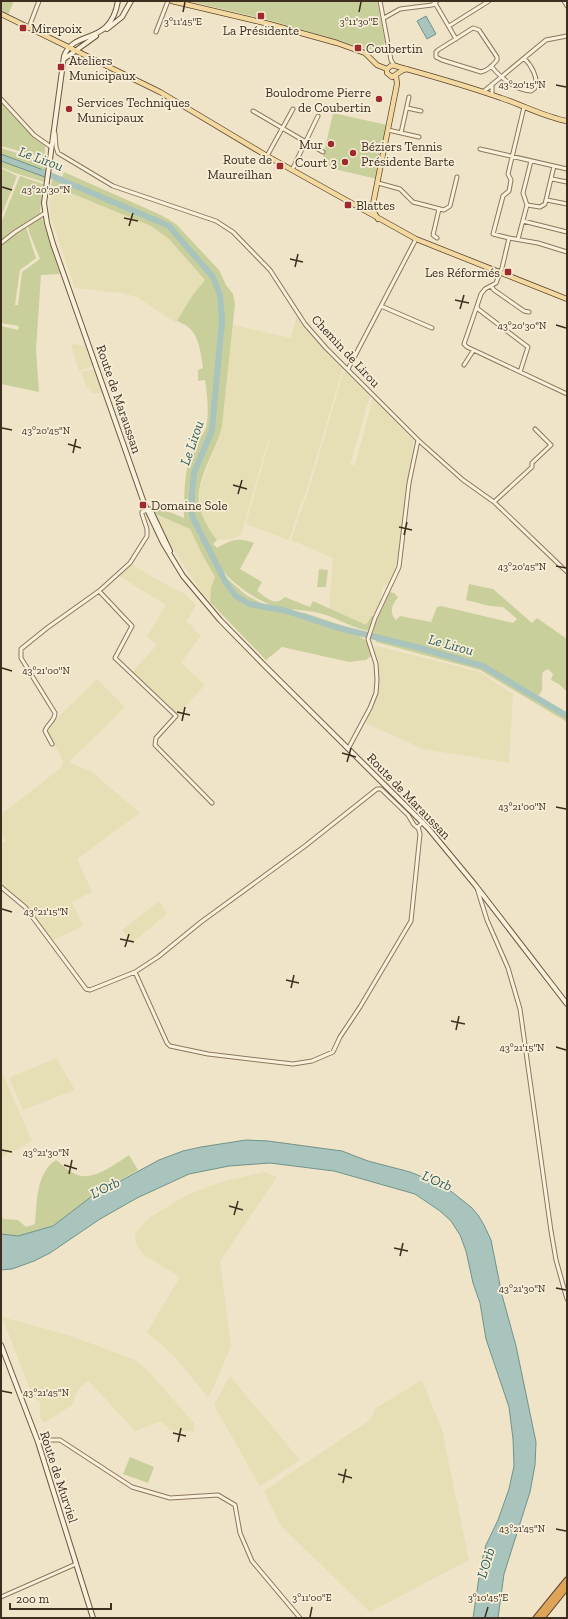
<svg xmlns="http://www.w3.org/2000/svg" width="568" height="1619" font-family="'Zilla Slab',serif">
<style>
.farmland{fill:#e6deb5}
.green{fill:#c9cf9b}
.water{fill:#a9c4bc;stroke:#6f938a}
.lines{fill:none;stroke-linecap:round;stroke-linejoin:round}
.river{stroke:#a9c4bc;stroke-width:6}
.street-casing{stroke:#8d765c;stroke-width:5}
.secondary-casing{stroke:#6f573f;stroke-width:6}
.primary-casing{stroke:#5b4430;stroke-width:6}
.highway-casing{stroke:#5b4430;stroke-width:7}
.street{stroke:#faf1dc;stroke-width:3}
.secondary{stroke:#faf1dc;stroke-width:4}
.primary{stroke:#f3d9a0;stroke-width:4.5}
.highway{stroke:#e0a458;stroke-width:5}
.ticks{fill:none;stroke:#3d2e20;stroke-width:1.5}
.poi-dot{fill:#9e2a2b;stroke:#f7eed8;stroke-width:1.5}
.labels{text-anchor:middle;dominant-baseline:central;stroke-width:3.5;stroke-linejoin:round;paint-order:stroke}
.poi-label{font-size:13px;fill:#3d2e20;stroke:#f7eed8;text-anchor:start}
.street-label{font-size:13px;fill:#3d2e20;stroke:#f7eed8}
.water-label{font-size:14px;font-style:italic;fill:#2f5d5a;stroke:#f7eed8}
.ticks-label{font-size:10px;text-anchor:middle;fill:#3d2e20;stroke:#f7eed8;stroke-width:3.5;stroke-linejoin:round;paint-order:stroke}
</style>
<rect width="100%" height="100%" fill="#f0e4c8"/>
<path class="farmland" d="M51,185L151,226L169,239L205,280L192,297L176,323L137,297L121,293L75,288L50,215V204Z
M297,316L342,365L343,368L306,492L300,506L289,540L246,524L270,438L269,437L241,535L232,539L217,540L209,532L205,523L201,508L199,491L206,471L216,445L222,426L233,325L291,338Z
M71,344L88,346L94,366L79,371Z
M95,369L103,393H92L90,388L86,387L82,372Z
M346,372L370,395L350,465H355L373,399L414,441L395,572L390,583L383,586L379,606L376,612L371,615L366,626L329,608L333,558L291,540L302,507L308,493L343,373Z
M154,513L190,528L203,556L215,577L211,588L210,601L202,593L170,544Z
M132,564L152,577L180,592H183L196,605L186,622L194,627L193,630L201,635L181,663L205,685L177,715L132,672L157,645L147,636L166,605L119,576Z
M377,646L480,672L513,694L509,763L423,749L365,723L374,705L377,694V661L374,648Z
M97,679L125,707L69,762L92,772L140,813L77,859L92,892L72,902L83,926L53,940L22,903L1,885V844L6,840L1,834V814L61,768L63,762L61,756L47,733V728Z
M159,901L167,914L132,943L122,930Z
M56,1058L75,1090L23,1110L9,1078Z
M1,1070L32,1141L1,1158Z
M263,1172L277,1177L220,1261L231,1346L210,1395L207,1396L175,1357L147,1332L180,1277L144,1255L136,1244L135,1233L149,1218L185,1196L221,1182Z
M2,1317L68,1335L135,1360L151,1374L194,1423V1432L170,1430L161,1421L135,1431L88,1380L77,1391L72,1405L44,1423L40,1416V1402L33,1397Z
M230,1376L300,1460L260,1486L214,1405Z
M422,1380L442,1430L469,1560L370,1612L281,1526L264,1491L370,1420L376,1408Z"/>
<path class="green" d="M1,1H14L8,15L1,11Z
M188,1H377L385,42C382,50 374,50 366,49L269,20Z
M1,102L34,138L45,146V158L1,146Z
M333,113L387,125L377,179L321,166Z
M1,148L46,162V171L1,154Z
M1,161L45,177L44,182L15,173L1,167Z
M1,168L17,176L1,217Z
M64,172L161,215L176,224L219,270L226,285L233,294L235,304L222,426C217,448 202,469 199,491C197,508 206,527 217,540L213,544L217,548C231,540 238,537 254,543L240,569L262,582L257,591C268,598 274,607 285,597L310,607L313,601L366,625L372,615L374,618L369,631C353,628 340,620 326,615C310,610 293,610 277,607C260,603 233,584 222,570L193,518L192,519L218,569L230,581L246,595L274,610L305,613L344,626L368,642L372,655L366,660L349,662L282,647L266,660L210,602L211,588L215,577L203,556L190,529L154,513V507H157L184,518C184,499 184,478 189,459C191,448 200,440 205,430C210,417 207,393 205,380L198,381V370L203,368C201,354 199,335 188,327C185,324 181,323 177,321L192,296L205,280L169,239L151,226L51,185L53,178L104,199L105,196L62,177Z
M20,176L43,184L40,213L1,241V223Z
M40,217L42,218L60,274L41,275L36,350L39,392L1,384V326L18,330L19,326L1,323V245L26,227L36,258L20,270L15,305H18L22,272L40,259L29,232L28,225Z
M319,569L328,570L326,587H317Z
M469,584L493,589L532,623L537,618L567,639V692L559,684L551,680L553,674L548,669L543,672C541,679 543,683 542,690L540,693L541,694L537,695L483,664L376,636L373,634L375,624L390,592L394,593L398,597C393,604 388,612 396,620L400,616L431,622L437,607L441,606L513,623L517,619L503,607L490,606L466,600Z
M375,639L419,649L483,667L567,714V722L480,670L376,642Z
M129,1155L138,1170L91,1197L53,1226L18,1236L1,1234V1216L4,1219L18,1220L26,1227L35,1224C37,1202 36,1173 56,1160C63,1165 72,1175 82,1176C97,1178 117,1163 129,1155Z
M130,1457L154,1467L148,1483L123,1474Z"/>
<path class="water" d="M426,16L436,34L427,39L417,21Z
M1,154L46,171L45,177L1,161Z
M246,1140L268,1141L342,1151L368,1161L410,1172L435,1182L452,1192L471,1207L478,1215L484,1225L491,1240L502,1295L516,1346L536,1442L535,1465L530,1492L504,1574L498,1618H473L481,1564L486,1545L498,1520L509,1489L514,1466L513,1439L509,1407L486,1339L480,1303L473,1283L466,1251L460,1235L451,1221L440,1211L415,1194L334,1171L270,1163L229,1166L189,1174L137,1198L100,1219L50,1253L34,1261L12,1269L1,1270V1234L18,1236L53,1226L91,1197L159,1160L183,1151L201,1147Z"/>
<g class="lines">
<path class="river" d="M43,172L169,226L213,277L220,295L222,320L212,430L194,473L192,493V516L226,583L236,596L249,604L287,611L335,627L420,648L483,666L567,716"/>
<g class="street-casing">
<path id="street" d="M380,1L391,60L394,65
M564,1L567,6
M435,3L456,39
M384,18L400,9L432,5L437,1
M449,26L489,1
M29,27L39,1
M473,28L479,30L497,57V60C493,65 487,71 481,72L442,60L436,57V52L438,50Z
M156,32L168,1
M491,66C501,78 515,90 531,91L535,88C539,78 531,65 524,58
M483,92L546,40L567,36
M492,95V84
M1,99L34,135L51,147
M407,108L421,111
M253,111L323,152
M388,130L419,137
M55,133L56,147L58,153L113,186L216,221L233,232L270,270L305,324L326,348L418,440L463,480L494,502L567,572
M401,133L409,97
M480,149L567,169
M267,156L293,109
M292,170L318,116
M552,179L567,182
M378,183L400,189L413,202L444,210L450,206L457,177
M547,200L567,204
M527,205L540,207L545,204L554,166
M523,221L567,232
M437,238L433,235L439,209
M509,238L493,234L503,196L509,191L511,180L508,174L524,107
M518,239L527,205L523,193L531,161
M1,243L15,232L45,213
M491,286L494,290L524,311L529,312
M381,306L432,328
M477,306L464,344L467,347L567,394
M464,365L473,351
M348,369L416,239
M520,372L528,347L478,309L477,306L481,294L485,289L496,283L502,268L509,238L538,243L567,252
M494,502L532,467V463L551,445L535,429
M99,591L132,626L115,658L176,716L156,738L155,745L212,803
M52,744L45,731C47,724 55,721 55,713L21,658V649L47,628L99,591L130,563L147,536V529L142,514V512L150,509
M348,749L370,708L376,693L377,680L376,664L368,639L375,618L399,567L409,483L418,440
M1,887L25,907L86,989L90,990L135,972L158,957L201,922L305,846L377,789H381L408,815L414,825L418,828
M477,888L487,920L508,968L520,1009L551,1231L556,1260L567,1299
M135,972L167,1043L170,1046L208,1054L293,1064L312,1061L333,1052L340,1037L360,1007L411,921L420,834L418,827L423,822
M38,1442L48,1440H60L132,1487L170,1498L218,1495L235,1505L240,1533L252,1561L300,1618
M1,1597L76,1564"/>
</g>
<g class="secondary-casing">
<path id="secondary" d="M118,1C110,47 75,28 64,56L44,203L47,223L53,244L144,503L163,543L183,576L220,620L264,665L428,828L476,886L567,1004
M107,29L122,17L131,1
M64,59L96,36
M151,511L170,551
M1,1345L38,1442L93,1618"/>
</g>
<g class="primary-casing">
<path id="primary" d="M172,1L269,24L337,43L365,53L377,65L387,69
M1,14L160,92L267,156L416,239L567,299
M387,69L392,65C428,75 465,85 501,98C523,105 544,117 567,121
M387,69V73L392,77L403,70L407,69
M378,219L374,212L373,204L397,84L396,76"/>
</g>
<g class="highway-casing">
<path id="highway" d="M536,1618L567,1580
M542,1618L567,1587"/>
</g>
<use href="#street" class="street"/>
<use href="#secondary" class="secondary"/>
<use href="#primary" class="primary"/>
<use href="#highway" class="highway"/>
</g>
<path class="ticks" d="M183,12L185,2M359,12L361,2M556,85L566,87M2,187L12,190M124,218L138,221M129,226L133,213M290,259L303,262M295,267L298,254M455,300L469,303M460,309L464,295M556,325L566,328M2,428L12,430M68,444L81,448M73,453L76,439M233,485L247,489M238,494L242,480M399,527L412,530M404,535L407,522M556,566L566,568M2,668L12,671M177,712L190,715M182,721L185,707M342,753L356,757M347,762L351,748M556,807L566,809M2,909L12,912M120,939L134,942M125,947L129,934M286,980L299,983M291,988L294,975M451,1021L465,1024M456,1030L459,1016M556,1047L566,1050M2,1150L12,1152M64,1165L77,1169M69,1174L72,1160M229,1206L243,1210M234,1215L238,1201M394,1248L408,1251M400,1256L403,1243M556,1288L566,1290M2,1391L12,1393M173,1433L186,1436M178,1442L181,1428M338,1474L352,1478M343,1483L346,1469M556,1529L566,1531M310,1617L312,1607M485,1617L488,1607"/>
<g class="poi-dot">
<rect x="257" y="12" width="8" height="8" rx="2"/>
<rect x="19" y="24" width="8" height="8" rx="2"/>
<rect x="354" y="44" width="8" height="8" rx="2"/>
<rect x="57" y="63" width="8" height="8" rx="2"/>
<circle cx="379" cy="99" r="4"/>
<circle cx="69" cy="109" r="4"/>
<circle cx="331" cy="144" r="4"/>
<circle cx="353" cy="153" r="4"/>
<circle cx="345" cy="162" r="4"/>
<rect x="276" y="162" width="8" height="8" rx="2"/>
<rect x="344" y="201" width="8" height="8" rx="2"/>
<rect x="504" y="268" width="8" height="8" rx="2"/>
<rect x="139" y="501" width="8" height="8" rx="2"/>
</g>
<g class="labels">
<g class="poi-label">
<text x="31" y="28">Mirepoix</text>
<text x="261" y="30" text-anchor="middle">La Présidente</text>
<text x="366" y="48">Coubertin</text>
<text x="69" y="60">Ateliers<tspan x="69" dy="15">Municipaux</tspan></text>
<text x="371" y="92" text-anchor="end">Boulodrome Pierre<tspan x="371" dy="15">de Coubertin</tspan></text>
<text x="77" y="102">Services Techniques<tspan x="77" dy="15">Municipaux</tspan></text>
<text x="323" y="144" text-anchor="end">Mur</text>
<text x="361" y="146">Béziers Tennis<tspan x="361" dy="15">Présidente Barte</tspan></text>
<text x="272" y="159" text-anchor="end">Route de<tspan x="272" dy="15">Maureilhan</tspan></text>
<text x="337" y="162" text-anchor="end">Court 3</text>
<text x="356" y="205">Blattes</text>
<text x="500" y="272" text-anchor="end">Les Réformés</text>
<text x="151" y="505">Domaine Sole</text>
</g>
<g class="street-label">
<text transform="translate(346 351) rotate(47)">Chemin de Lirou</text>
<text transform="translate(119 399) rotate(71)">Route de Maraussan</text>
<text transform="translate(409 796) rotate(46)">Route de Maraussan</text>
<text transform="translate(59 1477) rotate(72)">Route de Murviel</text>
</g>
<g class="water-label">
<text transform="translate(41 159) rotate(20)">Le Lirou</text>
<text transform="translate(192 443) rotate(-71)">Le Lirou</text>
<text transform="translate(451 645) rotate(15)">Le Lirou</text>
<text transform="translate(437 1181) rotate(23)">L'Orb</text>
<text transform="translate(105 1188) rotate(-26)">L'Orb</text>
<text transform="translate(486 1563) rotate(-73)">L'Orb</text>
</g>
</g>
<g class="ticks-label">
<text x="183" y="25">3°11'45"E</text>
<text x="359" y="25">3°11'30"E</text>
<text x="522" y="88">43°20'15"N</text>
<text x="46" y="193">43°20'30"N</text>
<text x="522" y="329">43°20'30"N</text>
<text x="46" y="434">43°20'45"N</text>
<text x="522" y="570">43°20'45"N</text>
<text x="46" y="674">43°21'00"N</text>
<text x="522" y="810">43°21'00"N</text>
<text x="46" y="915">43°21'15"N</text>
<text x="522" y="1051">43°21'15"N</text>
<text x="46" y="1156">43°21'30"N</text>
<text x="522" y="1292">43°21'30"N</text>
<text x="46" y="1396">43°21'45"N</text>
<text x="522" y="1532">43°21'45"N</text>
<text x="312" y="1601">3°11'00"E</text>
<text x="488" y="1601">3°10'45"E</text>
</g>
<rect width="568" height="1619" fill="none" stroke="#3d2e20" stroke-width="4"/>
<path d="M10 1603v6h101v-6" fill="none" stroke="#3d2e20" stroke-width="2"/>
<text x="16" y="1603" font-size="12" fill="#3d2e20" stroke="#f7eed8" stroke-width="3" paint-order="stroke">200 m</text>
</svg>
